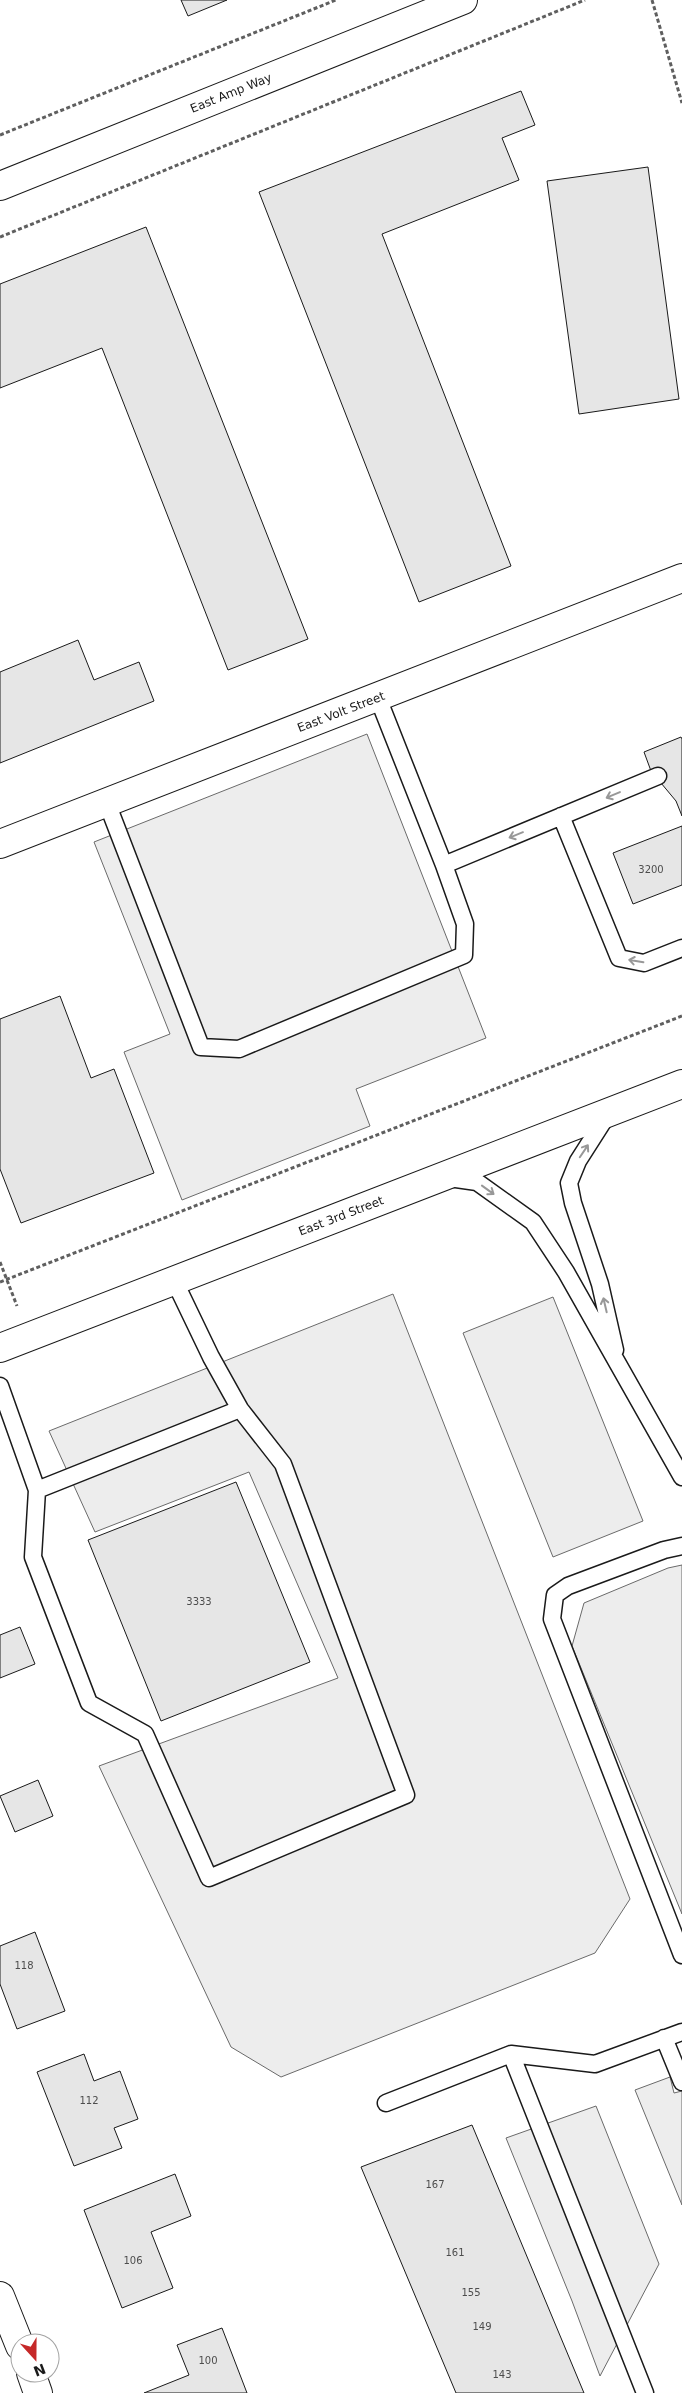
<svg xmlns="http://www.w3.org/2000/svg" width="682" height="2393" font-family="'DejaVu Sans',sans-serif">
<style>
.built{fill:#ededed;stroke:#6a6a6a}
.building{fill:#e6e6e6;stroke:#1a1a1a}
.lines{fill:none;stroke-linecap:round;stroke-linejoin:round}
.service-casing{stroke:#1a1a1a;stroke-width:19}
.minor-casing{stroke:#1a1a1a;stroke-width:30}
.trunk-casing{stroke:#1a1a1a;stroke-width:30}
.path{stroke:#5f5f5f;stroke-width:3;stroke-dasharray:4 2.5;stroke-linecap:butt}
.service{stroke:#fff;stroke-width:16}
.minor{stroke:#fff;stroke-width:28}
.trunk{stroke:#fff;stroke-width:28}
.oneway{stroke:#989898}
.labels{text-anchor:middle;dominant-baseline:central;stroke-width:4;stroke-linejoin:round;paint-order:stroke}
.number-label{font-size:10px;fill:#4d4d4d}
.street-label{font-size:12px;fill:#1a1a1a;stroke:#fff}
</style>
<rect width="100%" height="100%" fill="#fff"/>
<path class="built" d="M367,734L486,1038L356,1089L370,1126L182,1200L124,1052L170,1034L94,842Z
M393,1294L630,1899L595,1953L281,2077L231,2047L99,1766L338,1678L249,1472L95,1532L49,1431Z
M553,1297L643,1521L553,1557L463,1333Z
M682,1565V1914L572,1646L584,1603L668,1568Z
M670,2077L674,2093L682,2091V2205L635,2090Z
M596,2106L659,2264L600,2376L572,2301L506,2138Z"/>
<path class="building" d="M181,0H227L188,16Z
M521,91L535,125L502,138L519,180L382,234L511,566L419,602L259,192Z
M648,167L679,399L579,414L547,181Z
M146,227L308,639L228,670L102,348L0,388V284Z
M78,640L94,680L139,662L154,701L0,763V672Z
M681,737L682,739V816L676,801L651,771L644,752Z
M682,826V885L633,904L613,853Z
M60,996L91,1078L114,1069L154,1173L21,1223L0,1169V1019Z
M236,1482L310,1662L161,1721L88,1540Z
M20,1627L35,1664L0,1678V1635Z
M38,1780L53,1816L15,1832L0,1796Z
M35,1932L65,2011L17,2029L0,1984V1946Z
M84,2054L94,2081L120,2071L138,2119L114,2128L122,2148L74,2166L37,2072Z
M472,2125L584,2393H456L361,2167Z
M175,2174L191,2216L151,2232L173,2288L122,2308L84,2210Z
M222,2328L247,2393H144L189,2375L177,2345Z"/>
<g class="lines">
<g class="service-casing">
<path id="service" d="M107,803L201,1047L239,1049L464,955L465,924L444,865L378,698
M561,816L619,958L644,963L682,948
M444,865L658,776
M608,1114L578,1161L569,1183L573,1203L600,1284L615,1350
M449,1178L477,1182L533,1222L566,1272L682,1477
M0,1386L37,1490L33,1557L89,1703L145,1734L209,1878L406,1795L283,1464L240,1409L211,1357L174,1280
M37,1490L240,1409
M682,1546L664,1550L568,1586L555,1595L552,1619L682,1955
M664,2038L682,2082
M386,2103L511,2054
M645,2393L511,2054L595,2064L682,2032"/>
</g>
<g class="minor-casing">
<path id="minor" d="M0,186L463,0
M0,844L682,578
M0,2296L20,2346
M31,2373L38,2393"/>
</g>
<g class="trunk-casing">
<path id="trunk" d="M0,1348L682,1084"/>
</g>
<path class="path" d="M652,0L682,103
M0,135L336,0
M0,237L585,0
M0,1262L17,1306
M0,1282L682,1016"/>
<use href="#service" class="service"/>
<use href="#minor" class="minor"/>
<use href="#trunk" class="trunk"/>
</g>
<defs><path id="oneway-shaft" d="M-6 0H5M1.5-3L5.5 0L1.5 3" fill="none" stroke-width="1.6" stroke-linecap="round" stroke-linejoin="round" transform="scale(1.25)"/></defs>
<g class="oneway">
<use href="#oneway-shaft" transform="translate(613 795) rotate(157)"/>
<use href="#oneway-shaft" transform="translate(516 835) rotate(158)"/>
<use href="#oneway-shaft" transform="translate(636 961) rotate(-171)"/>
<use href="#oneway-shaft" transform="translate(584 1151) rotate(-56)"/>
<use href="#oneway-shaft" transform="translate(488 1190) rotate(36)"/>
<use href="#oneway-shaft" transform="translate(605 1305) rotate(-103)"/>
</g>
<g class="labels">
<g class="number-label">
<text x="651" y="869">3200</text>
<text x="199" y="1601">3333</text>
<text x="24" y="1965">118</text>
<text x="89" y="2100">112</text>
<text x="435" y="2184">167</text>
<text x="455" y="2252">161</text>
<text x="133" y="2260">106</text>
<text x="471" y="2292">155</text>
<text x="482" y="2326">149</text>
<text x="208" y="2360">100</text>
<text x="502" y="2374">143</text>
</g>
<g class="street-label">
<text transform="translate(231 93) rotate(-22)">East Amp Way</text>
<text transform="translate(341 712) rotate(-21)">East Volt Street</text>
<text transform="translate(341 1216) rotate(-21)">East 3rd Street</text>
</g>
</g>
<g transform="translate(35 2358) rotate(159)"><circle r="24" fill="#ffffff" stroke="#a3a3a3"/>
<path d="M0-4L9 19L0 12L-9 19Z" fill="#c62828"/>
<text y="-8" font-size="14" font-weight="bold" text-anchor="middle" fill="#1a1a1a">N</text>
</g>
</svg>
